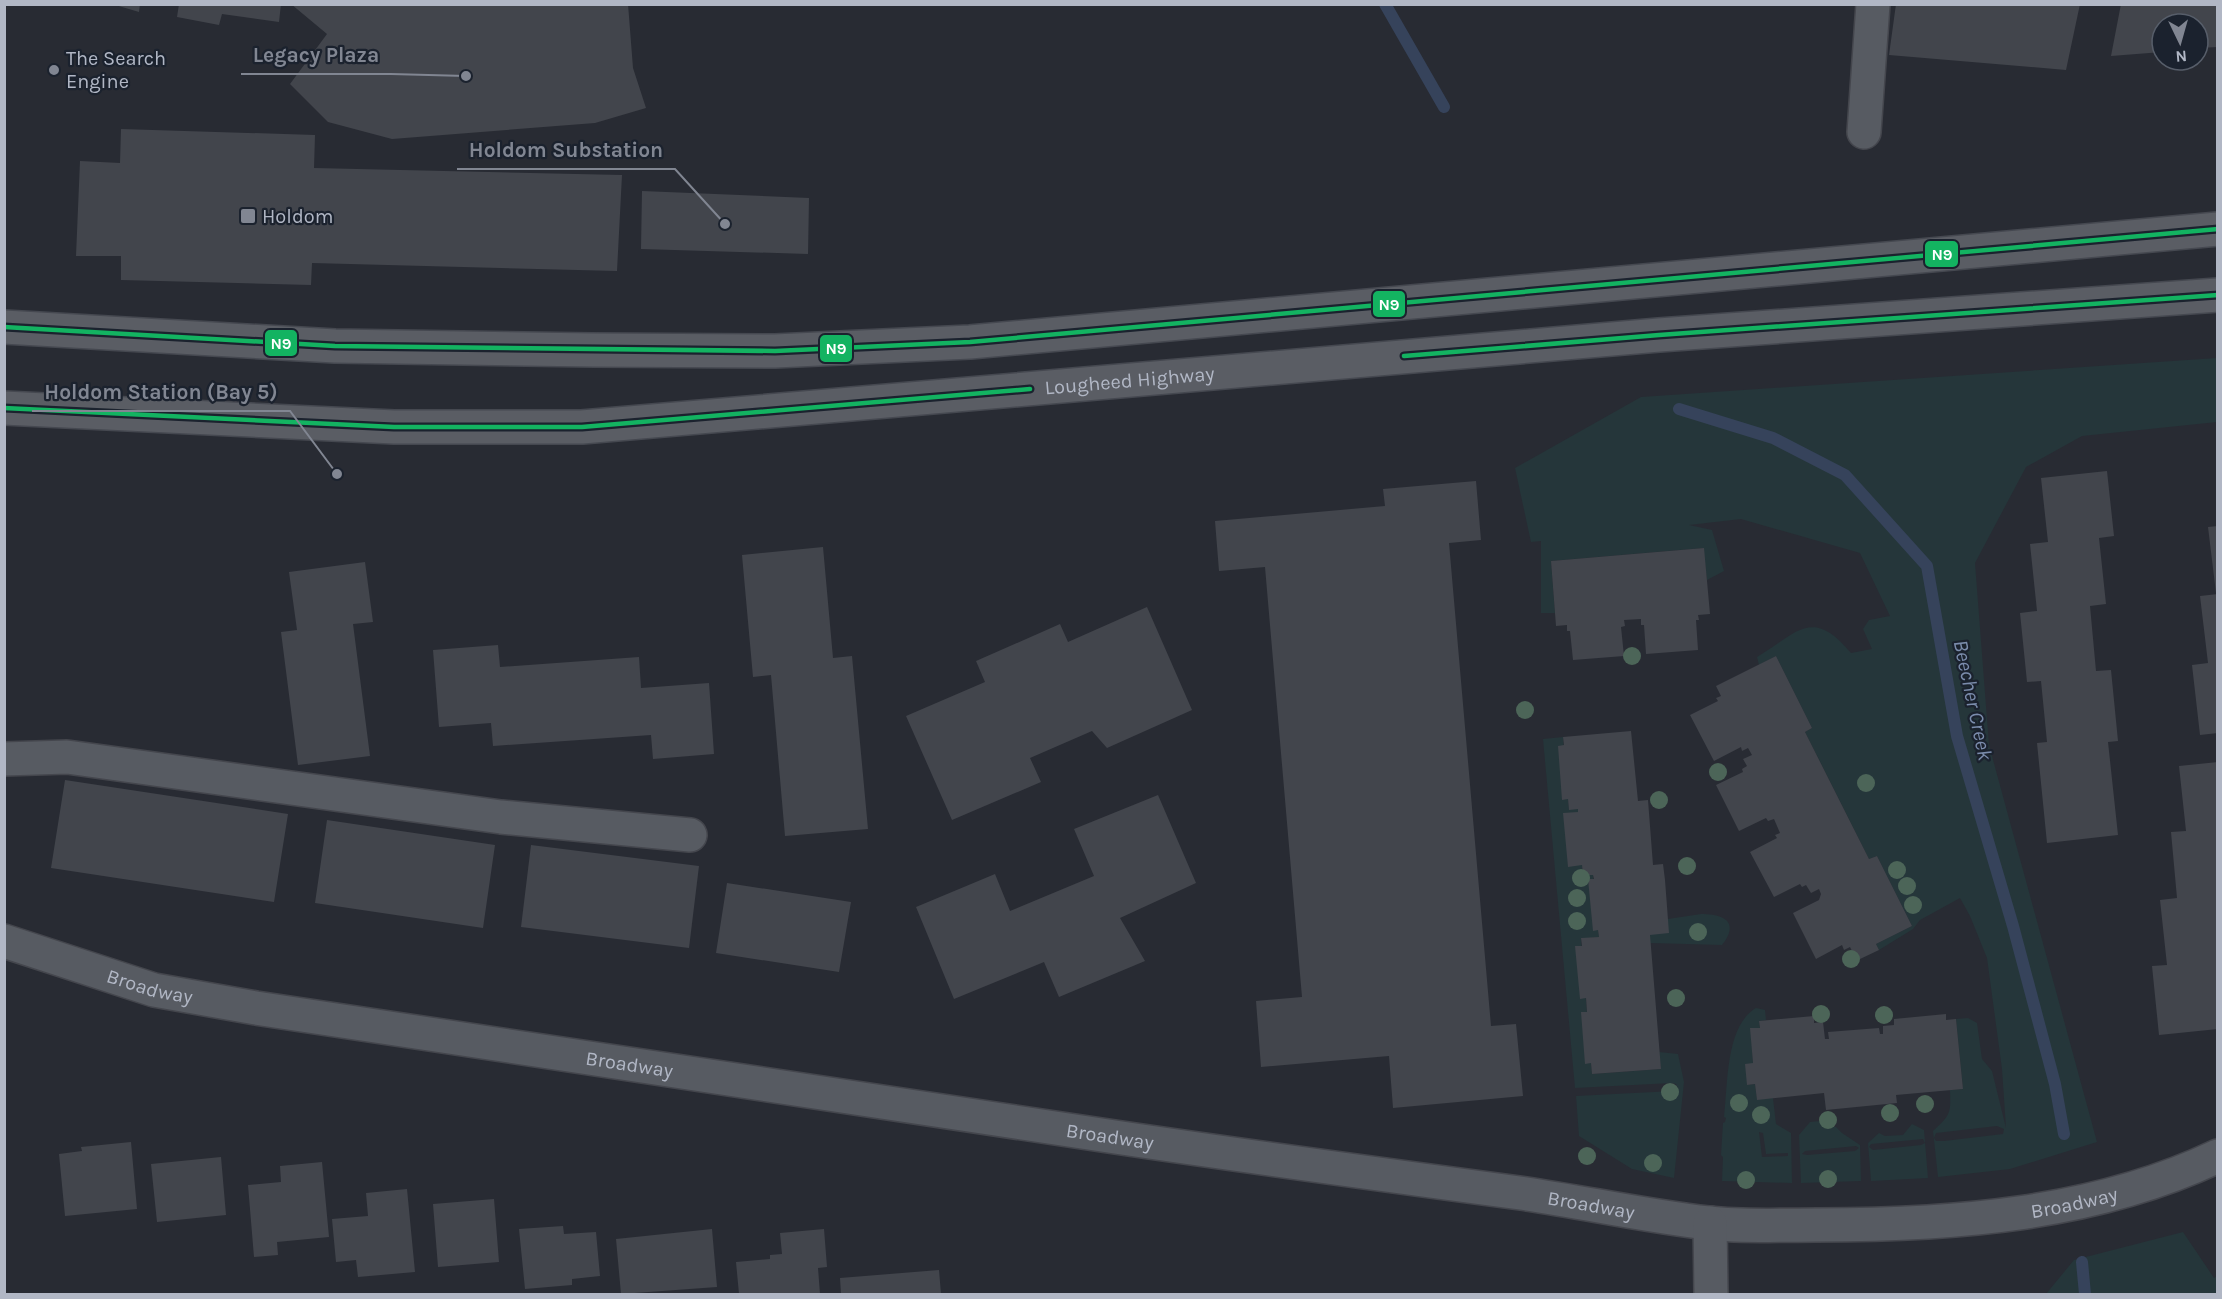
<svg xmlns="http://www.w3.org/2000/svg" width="2222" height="1299" font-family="Karla,sans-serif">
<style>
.green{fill:#25363a;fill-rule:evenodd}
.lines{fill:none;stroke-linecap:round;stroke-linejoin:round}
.stream{stroke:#36435b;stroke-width:12}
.building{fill:#42454c}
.minor-casing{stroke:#44464d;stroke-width:36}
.major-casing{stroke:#454850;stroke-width:36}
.minor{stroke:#575b62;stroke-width:33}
.major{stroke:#5a5d64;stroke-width:33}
.bus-1-casing{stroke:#1b222e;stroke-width:9}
.bus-1{stroke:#13b361;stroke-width:4.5}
.tree{fill:#4c6558}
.poi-dot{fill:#818692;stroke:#1b222e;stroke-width:2}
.labels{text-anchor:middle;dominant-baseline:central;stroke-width:4.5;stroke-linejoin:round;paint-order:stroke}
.poi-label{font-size:20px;fill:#b1b7c5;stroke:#1b222e;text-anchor:start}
.street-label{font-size:20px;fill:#b1b7c5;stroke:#1b222e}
.water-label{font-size:21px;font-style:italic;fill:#7b8cac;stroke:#1b222e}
.leader{fill:none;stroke:#818692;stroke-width:2}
.callout-dot{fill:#818692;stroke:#1b222e;stroke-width:2}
.callout-label{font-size:21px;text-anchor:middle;font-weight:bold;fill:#818692;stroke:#1b222e;stroke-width:4.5;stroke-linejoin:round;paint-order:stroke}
.line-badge{stroke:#1b222e;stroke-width:2}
.badge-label{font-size:16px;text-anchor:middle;font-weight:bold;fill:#fff}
</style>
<rect width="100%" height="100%" fill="#282b33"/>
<path class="green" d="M2217,358V422L2082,436L2026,467L1975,563L1989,745L2097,1142L2010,1169L1938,1177L1933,1131C1950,1115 1951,1114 1950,1090L1963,1089L1956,1019L1968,1018L1977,1023L1982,1059L1992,1071L2006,1128L2002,1069L1987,958L1970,916L1960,898L1920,920L1913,929L1879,950L1876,944L1912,926L1877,856L1869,859L1805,732L1812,728L1776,656L1759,665L1757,657C1797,633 1812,606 1851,653L1872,649L1863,629L1869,620L1890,616L1860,553L1741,519L1689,525L1712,530L1724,571L1707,580L1703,548L1551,561L1555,613H1541V541L1531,542L1515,468L1641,397ZM1997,1126L2004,1129L2003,1134L1944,1141H1936L1934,1138L1936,1133Z
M1563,737L1569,809H1578L1583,875H1593L1599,937L1581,939L1592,1074L1661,1069L1659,1052L1678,1054L1684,1082L1674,1178L1632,1169L1579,1136L1576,1096L1673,1091L1678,1088L1676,1084L1672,1083L1575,1088L1543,739Z
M1701,914C1724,914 1740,922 1722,945L1650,943V935L1668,919Z
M1756,1008L1765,1010L1766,1020L1759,1021L1760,1028H1751L1753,1063L1748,1085L1755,1084L1757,1099L1773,1098L1776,1124L1791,1133L1792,1183L1722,1181L1723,1157L1721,1155L1723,1123L1725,1122L1726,1118L1724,1117C1728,1086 1725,1026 1756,1008ZM1759,1132L1763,1133L1766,1154L1788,1153V1156L1762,1157Z
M1820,1121L1823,1127H1836L1842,1133L1860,1145L1861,1181L1801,1183L1799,1135L1810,1122ZM1856,1146L1859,1148L1855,1151L1807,1155L1802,1154L1805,1151Z
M1912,1124L1924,1130L1928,1178L1871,1181L1868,1143L1879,1133L1885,1136L1903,1135ZM1923,1139L1925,1143L1921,1145L1873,1150L1869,1147L1871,1144Z
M2183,1232L2214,1278L2217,1276V1294H2046L2074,1260Z"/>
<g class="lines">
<path class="stream" d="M1385,4L1444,107
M1679,409L1773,438L1845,475L1927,566L1957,736L2013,926L2055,1084L2064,1134
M2082,1262L2085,1294"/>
</g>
<path class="building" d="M112,4H140L139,12Z
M179,4H281L279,22L222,14L219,25L177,17Z
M291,4H628L633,68L646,108L595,123L392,139L328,122L290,84L327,34Z
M1896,4H2080L2066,70L1889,55Z
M2121,4H2218V47L2198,48V24H2162V52L2111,56Z
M121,129L315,135L314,168L622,175L617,271L312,263L311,285L121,280V256H76L80,161L120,163Z
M642,191L809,198L808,254L641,249Z
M2107,471L2114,536L2099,538L2106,604L2090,606L2096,671L2111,670L2118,741L2108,742L2118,835L2047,843L2037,743L2047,742L2041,681L2027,682L2020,613L2037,611L2030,544L2048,542L2041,478Z
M1476,481L1481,540L1449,543L1491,1026L1516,1024L1523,1096L1393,1108L1389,1056L1261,1067L1256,1001L1302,997L1265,567L1219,571L1215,521L1385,506L1383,489Z
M2218,526V593H2216L2208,527Z
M823,547L833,658L852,656L868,829L785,836L771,675L753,677L742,555Z
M1704,548L1710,614L1698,615L1699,620H1696L1698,650L1646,654L1644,625H1641V619L1624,620L1625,626L1621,627L1624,656L1573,660L1570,631H1567V625L1556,626L1551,561Z
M365,562L373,622L353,624L370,756L298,765L281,632L297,630L289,572Z
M2218,594V733L2200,735L2192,665L2208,663L2200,596Z
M1147,607L1192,710L1107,748L1092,731L1030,758L1041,782L952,820L906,716L985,682L976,661L1060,624L1068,642Z
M498,645L500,667L639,657L641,688L709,683L714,754L653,759L651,735L493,746L491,723L439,727L433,650Z
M1776,656L1812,728L1805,732L1869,859L1877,856L1912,926L1876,944L1879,950L1860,959L1857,954L1854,955L1850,947L1844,950L1842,945L1816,959L1793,913L1819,900L1821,894L1819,889L1811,893L1806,885L1802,887L1800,884L1774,897L1750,852L1777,838L1775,835L1780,833L1774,819L1768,821L1766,818L1739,831L1716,785L1743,772L1742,769L1747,766L1743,759L1752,755L1748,748L1742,751L1741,747L1714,761L1690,715L1718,701L1716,698L1721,696L1716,686Z
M1631,731L1638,801L1648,800L1653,865L1663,864L1665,880L1669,933L1650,935L1661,1069L1592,1074L1591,1063L1585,1064L1581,1012H1587L1586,998L1580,999L1575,946H1582L1581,938L1599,937L1598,930L1593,931L1588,879H1594L1593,875H1583L1582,865L1568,867L1563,813L1578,812V809L1569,810L1568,799L1562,800L1558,746L1564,745L1563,737Z
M2218,762V1029L2159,1035L2152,966L2167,965L2160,900L2177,898L2171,832L2186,831L2179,766Z
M65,780L288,814L274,902L51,868Z
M1158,795L1196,883L1120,918L1145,961L1059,997L1044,962L954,999L916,907L995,874L1010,911L1094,876L1074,829Z
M327,820L495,845L483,928L315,903Z
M531,845L699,866L689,948L521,927Z
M727,883L851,902L839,972L716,953Z
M1946,1014V1020L1956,1019L1963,1089L1896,1095L1897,1103L1826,1110L1824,1093L1757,1100L1755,1084L1747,1085L1745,1064L1753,1063L1750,1028H1760L1759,1021L1814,1016V1023L1823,1022L1825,1039H1829L1828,1032L1879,1028L1880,1034H1883V1026L1894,1025V1019Z
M131,1142L137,1209L65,1216L59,1154L82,1151L81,1147Z
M221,1157L226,1215L157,1222L151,1164Z
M322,1162L329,1237L277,1242L278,1255L254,1257L248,1185L281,1182L280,1166Z
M407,1189L415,1272L358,1277L356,1260L336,1262L332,1219L368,1216L366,1193Z
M494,1199L499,1262L438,1267L433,1204Z
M563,1226L564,1234L596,1232L600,1276L572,1279V1285L525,1289L519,1229Z
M712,1229L717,1287L621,1294L616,1239Z
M824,1229L827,1267L818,1268L820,1294H739L736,1262L770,1259V1255L782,1254L780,1233Z
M939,1270L941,1294H841L840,1278Z"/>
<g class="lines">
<g class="minor-casing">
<g id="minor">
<path d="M1864,132L1873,4"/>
<path d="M4,759L67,757L501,817L690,835"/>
<path id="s1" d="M4,941L154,990L256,1008C542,1051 828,1094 1115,1137C1250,1157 1385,1175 1520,1193C1583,1202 1645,1216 1708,1223C1744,1227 1781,1225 1817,1225C1952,1225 2094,1215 2218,1156"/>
<path d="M1710,1223L1711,1294"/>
</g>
</g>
<g class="major-casing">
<g id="major">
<path d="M4,327L335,346L593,350L775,351L970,342L2218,229"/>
<path id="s2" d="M4,408L394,427H582L1659,335L2218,295"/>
</g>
</g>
<use href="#minor" class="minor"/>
<use href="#major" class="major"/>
<g class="bus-1-casing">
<path id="bus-1" d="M4,327L335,346L775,351L970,342L2218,229
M1404,356L1659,335L2218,295
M4,408L394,427H582L1030,389"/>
</g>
<use href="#bus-1" class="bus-1"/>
</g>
<g class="tree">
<circle cx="1632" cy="656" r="9"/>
<circle cx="1525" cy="710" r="9"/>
<circle cx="1718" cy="772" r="9"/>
<circle cx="1866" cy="783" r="9"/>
<circle cx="1659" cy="800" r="9"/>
<circle cx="1687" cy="866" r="9"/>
<circle cx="1897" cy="870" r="9"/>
<circle cx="1581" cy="878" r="9"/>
<circle cx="1907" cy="886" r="9"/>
<circle cx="1577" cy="898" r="9"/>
<circle cx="1913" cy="905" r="9"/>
<circle cx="1577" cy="921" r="9"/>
<circle cx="1698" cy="932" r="9"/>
<circle cx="1851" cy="959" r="9"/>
<circle cx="1676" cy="998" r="9"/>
<circle cx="1821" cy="1014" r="9"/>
<circle cx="1884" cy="1015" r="9"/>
<circle cx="1670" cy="1092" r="9"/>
<circle cx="1739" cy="1103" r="9"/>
<circle cx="1925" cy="1104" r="9"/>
<circle cx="1890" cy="1113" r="9"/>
<circle cx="1761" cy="1115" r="9"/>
<circle cx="1828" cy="1120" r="9"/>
<circle cx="1587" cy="1156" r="9"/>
<circle cx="1653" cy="1163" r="9"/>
<circle cx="1828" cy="1179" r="9"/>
<circle cx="1746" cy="1180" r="9"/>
</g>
<g class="poi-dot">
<circle cx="54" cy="70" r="6"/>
<rect x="240" y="208" width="16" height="16" rx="3"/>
</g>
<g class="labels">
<g class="poi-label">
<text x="66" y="58">The Search<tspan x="66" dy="23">Engine</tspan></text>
<text x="262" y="216">Holdom</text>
</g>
<g class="street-label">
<text stroke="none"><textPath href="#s2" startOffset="1128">Lougheed Highway</textPath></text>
<text stroke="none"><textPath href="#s1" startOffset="153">Broadway</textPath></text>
<text stroke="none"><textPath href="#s1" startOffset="639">Broadway</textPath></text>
<text stroke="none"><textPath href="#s1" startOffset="1125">Broadway</textPath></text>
<text stroke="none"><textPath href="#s1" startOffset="2097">Broadway</textPath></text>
<text stroke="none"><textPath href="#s1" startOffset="1611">Broadway</textPath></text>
</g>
<g class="water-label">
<text transform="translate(1973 700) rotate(78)">Beecher Creek</text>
</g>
</g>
<path class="leader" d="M466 76L391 74H241M725 224L675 169H457M337 474L290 411H32"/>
<g class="callout-dot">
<circle cx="466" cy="76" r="6"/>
<circle cx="725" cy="224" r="6"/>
<circle cx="337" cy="474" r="6"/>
</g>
<g class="callout-label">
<text x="316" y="62">Legacy Plaza</text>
<text x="566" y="157">Holdom Substation</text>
<text x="161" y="399">Holdom Station (Bay 5)</text>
</g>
<g class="line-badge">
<rect x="1924" y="240" width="35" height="28" rx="6" fill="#13b361"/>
<rect x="1372" y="290" width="34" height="28" rx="6" fill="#13b361"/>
<rect x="264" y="329" width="34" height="28" rx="6" fill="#13b361"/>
<rect x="819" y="334" width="34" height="29" rx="6" fill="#13b361"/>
</g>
<g class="badge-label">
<text x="1942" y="260">N9</text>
<text x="1389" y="310">N9</text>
<text x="281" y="349">N9</text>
<text x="836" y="354">N9</text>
</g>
<rect width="2222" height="1299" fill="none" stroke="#b1b7c5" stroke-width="12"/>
<g transform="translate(2180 42) rotate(175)"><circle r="28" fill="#1b222e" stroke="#575e6a" stroke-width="1.5"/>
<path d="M0-4.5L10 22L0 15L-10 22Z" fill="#818692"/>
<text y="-9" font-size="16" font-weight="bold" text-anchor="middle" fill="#b1b7c5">N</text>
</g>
</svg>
